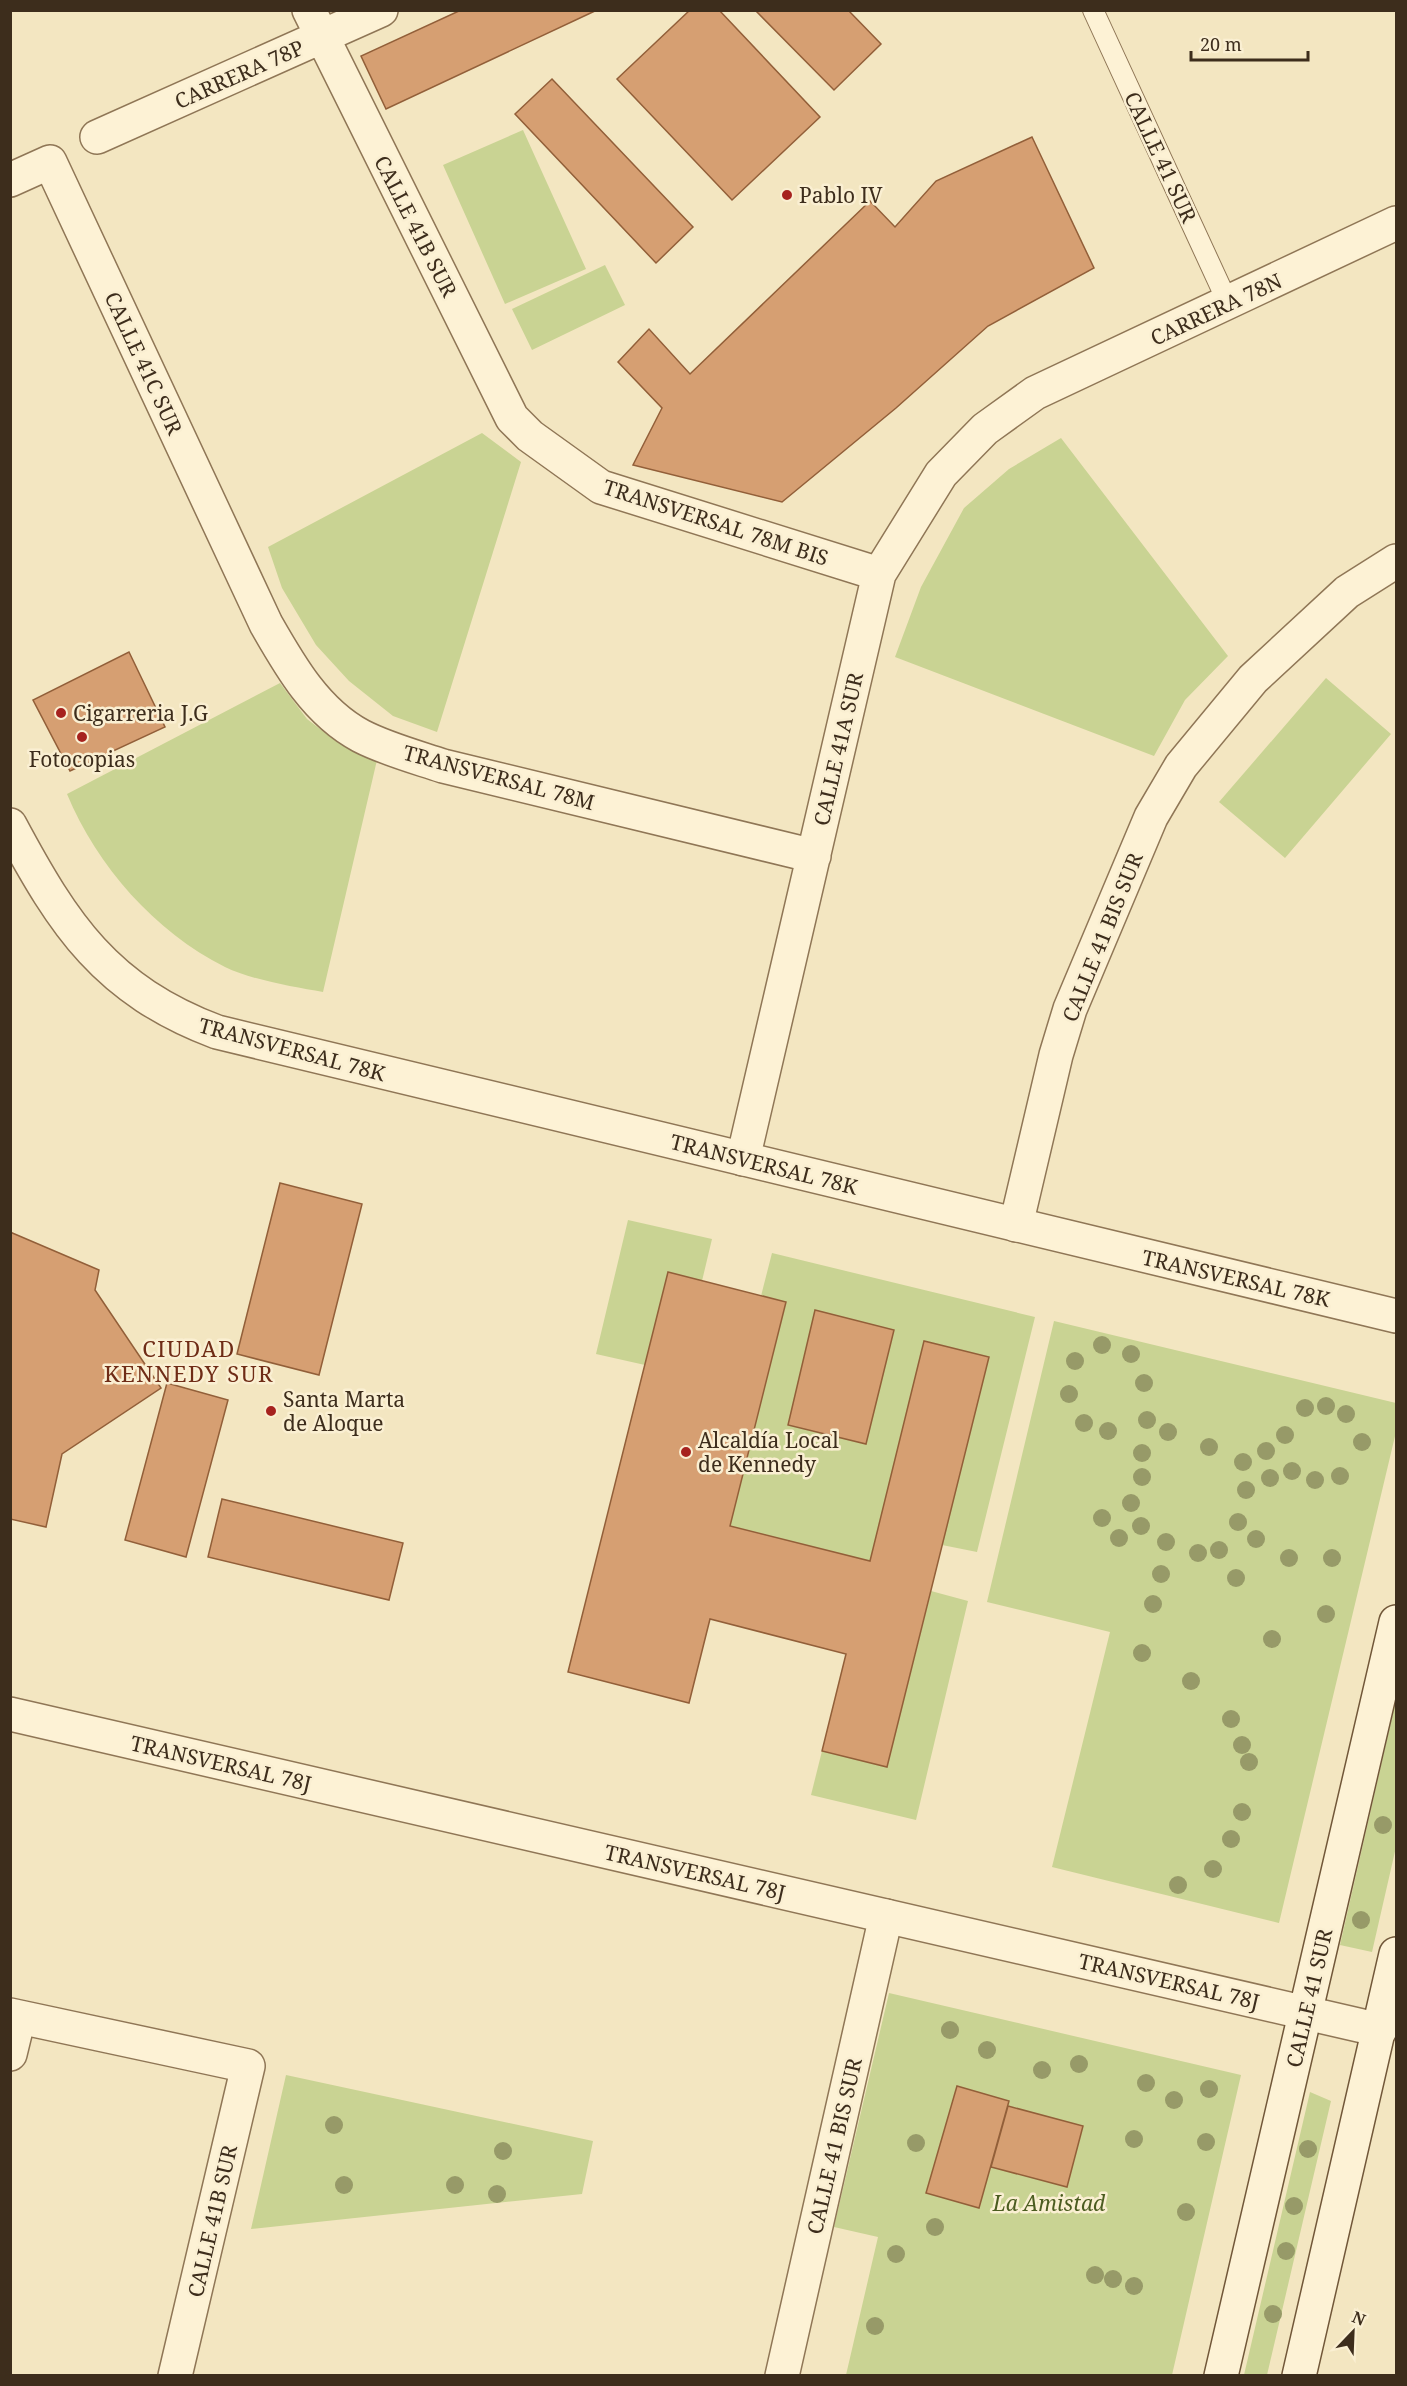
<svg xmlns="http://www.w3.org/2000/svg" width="1407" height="2386" font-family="'Noto Serif',serif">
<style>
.green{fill:#c9d393;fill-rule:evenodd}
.building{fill:#d69f72;stroke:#925f39;stroke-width:1.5}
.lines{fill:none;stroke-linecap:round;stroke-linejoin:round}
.service-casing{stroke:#8f7656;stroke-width:22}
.minor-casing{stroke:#8f7656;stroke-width:36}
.tertiary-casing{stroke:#8f7656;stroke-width:36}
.secondary-casing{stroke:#715739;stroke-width:36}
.service{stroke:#fdf2d5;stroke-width:20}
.minor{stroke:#fdf2d5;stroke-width:33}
.tertiary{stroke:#fdf2d5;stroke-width:33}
.secondary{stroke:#fdf2d5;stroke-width:33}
.tree{fill:#979a68}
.poi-dot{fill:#a6221e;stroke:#faefd2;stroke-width:2}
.labels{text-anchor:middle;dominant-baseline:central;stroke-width:5;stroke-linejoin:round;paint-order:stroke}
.street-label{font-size:21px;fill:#3d2d1c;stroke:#faefd2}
.poi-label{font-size:21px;fill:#3d2d1c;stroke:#faefd2;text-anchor:start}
.park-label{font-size:21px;font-style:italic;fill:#4b5c20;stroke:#faefd2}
.neighbourhood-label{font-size:22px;letter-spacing:1.5px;fill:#6f2c16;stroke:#faefd2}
</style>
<rect width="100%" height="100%" fill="#f3e6c1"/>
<path class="green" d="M523,130L586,269L505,304L443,165Z
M605,265L625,305L532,350L512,309Z
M482,433L521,462L437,732L393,716L349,681L316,645L282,588L268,547Z
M1061,438L1228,656L1185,700L1154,756L895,657L921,587L964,508L1009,469Z
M1326,678L1391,734L1285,858L1219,802Z
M280,683L307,719L337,742L377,760L323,992C294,987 252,980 225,967C155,932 97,866 67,794Z
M628,1220L712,1239L702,1281L668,1273L645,1365L596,1354Z
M772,1253L1035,1317L977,1552L942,1545L989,1357L925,1341L870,1561L730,1526L786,1302L761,1296ZM815,1311L894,1330L865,1444L788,1425Z
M1054,1321L1396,1403V1432L1279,1923L1052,1867L1110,1632L987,1602Z
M931,1591L968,1601L916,1820L811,1795L822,1751L887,1767Z
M1396,1700V1847L1372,1952L1340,1945Z
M889,1993L1241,2075L1172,2375H846L878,2237L834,2227Z
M286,2075L593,2141L582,2194L251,2229Z
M1310,2092L1331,2101L1267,2375H1244Z"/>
<path class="building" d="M461,10H597L386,109L361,56Z
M690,10H719L820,117L732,200L617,79Z
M755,10H848L881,44L834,90Z
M552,79L693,227L656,263L515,114Z
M1032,137L1094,268L988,326L896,408L782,502L633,465L662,408L618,362L649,329L690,374L870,201L895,227L936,181Z
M129,652L165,727L70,771L33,700Z
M280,1183L362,1204L319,1375L237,1354Z
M10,1232L99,1270L95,1290L161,1388L62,1454L46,1527L10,1519Z
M668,1272L786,1302L730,1526L870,1561L924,1341L989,1357L887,1767L822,1751L846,1654L710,1619L689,1703L568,1672Z
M815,1310L894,1330L866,1444L788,1425Z
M167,1383L228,1400L186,1557L125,1540Z
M222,1499L403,1543L389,1600L208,1557Z
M957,2086L1009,2101L979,2208L926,2193Z
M1008,2106L1083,2126L1067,2187L991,2167Z"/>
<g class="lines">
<g class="service-casing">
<path id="service" d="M1093,10L1228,303"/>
</g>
<g class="minor-casing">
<path id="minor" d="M309,10L512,418L530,436L601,487L879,574
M97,137L381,10
M10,180L50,162L266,624C290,666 316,712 361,736C386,749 416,757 443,766L814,856
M743,1159L879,574L941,474L985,429L1035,393L1396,223
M1016,1225L1056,1055L1070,1009L1151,817L1181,766L1253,679L1347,592L1396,561
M10,2015L248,2066L175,2376
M10,2054L19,2017
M782,2376L886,1916"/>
</g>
<g class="tertiary-casing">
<path id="tertiary" d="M10,825C64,926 106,990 217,1032L1396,1316
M10,1714L1380,2030"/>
</g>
<g class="secondary-casing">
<path id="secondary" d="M1221,2376L1396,1622
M1299,2376L1396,1954"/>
</g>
<use href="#service" class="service"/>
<use href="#minor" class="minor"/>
<use href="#tertiary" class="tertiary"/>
<use href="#secondary" class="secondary"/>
</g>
<g class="tree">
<circle cx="1102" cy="1345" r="9"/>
<circle cx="1131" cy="1354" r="9"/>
<circle cx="1075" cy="1361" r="9"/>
<circle cx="1144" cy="1383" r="9"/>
<circle cx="1069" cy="1394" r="9"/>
<circle cx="1326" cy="1406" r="9"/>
<circle cx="1305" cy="1408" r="9"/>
<circle cx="1346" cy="1414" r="9"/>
<circle cx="1147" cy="1420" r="9"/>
<circle cx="1084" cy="1423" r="9"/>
<circle cx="1108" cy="1431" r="9"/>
<circle cx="1168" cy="1432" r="9"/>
<circle cx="1285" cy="1435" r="9"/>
<circle cx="1362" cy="1442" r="9"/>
<circle cx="1209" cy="1447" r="9"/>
<circle cx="1266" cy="1451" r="9"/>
<circle cx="1142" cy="1453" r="9"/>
<circle cx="1243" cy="1462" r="9"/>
<circle cx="1292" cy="1471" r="9"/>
<circle cx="1340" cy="1476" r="9"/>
<circle cx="1142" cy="1477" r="9"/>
<circle cx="1270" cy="1478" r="9"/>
<circle cx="1315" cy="1480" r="9"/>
<circle cx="1246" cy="1490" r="9"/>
<circle cx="1131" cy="1503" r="9"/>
<circle cx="1102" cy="1518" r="9"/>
<circle cx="1238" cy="1522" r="9"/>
<circle cx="1141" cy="1526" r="9"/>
<circle cx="1119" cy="1538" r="9"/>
<circle cx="1256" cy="1539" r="9"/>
<circle cx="1166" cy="1542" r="9"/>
<circle cx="1219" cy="1550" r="9"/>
<circle cx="1198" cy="1553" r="9"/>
<circle cx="1289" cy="1558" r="9"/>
<circle cx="1332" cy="1558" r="9"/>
<circle cx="1161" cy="1574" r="9"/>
<circle cx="1236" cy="1578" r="9"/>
<circle cx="1153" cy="1604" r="9"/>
<circle cx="1326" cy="1614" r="9"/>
<circle cx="1272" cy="1639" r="9"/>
<circle cx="1142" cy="1653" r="9"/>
<circle cx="1191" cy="1681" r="9"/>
<circle cx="1231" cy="1719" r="9"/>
<circle cx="1242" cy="1745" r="9"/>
<circle cx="1249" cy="1762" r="9"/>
<circle cx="1242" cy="1812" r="9"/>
<circle cx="1383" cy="1825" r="9"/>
<circle cx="1231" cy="1839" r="9"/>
<circle cx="1213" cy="1869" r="9"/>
<circle cx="1178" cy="1885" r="9"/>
<circle cx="1361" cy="1920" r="9"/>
<circle cx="950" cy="2030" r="9"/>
<circle cx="987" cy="2050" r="9"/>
<circle cx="1079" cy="2064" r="9"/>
<circle cx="1042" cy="2070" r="9"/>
<circle cx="1146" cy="2083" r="9"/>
<circle cx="1209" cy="2089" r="9"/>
<circle cx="1174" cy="2100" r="9"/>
<circle cx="334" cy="2125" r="9"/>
<circle cx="1134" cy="2139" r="9"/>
<circle cx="1206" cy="2142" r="9"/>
<circle cx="916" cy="2143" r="9"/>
<circle cx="1308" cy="2149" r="9"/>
<circle cx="503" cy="2151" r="9"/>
<circle cx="344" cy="2185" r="9"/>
<circle cx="455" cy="2185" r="9"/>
<circle cx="497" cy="2194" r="9"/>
<circle cx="1294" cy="2206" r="9"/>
<circle cx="1186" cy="2212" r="9"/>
<circle cx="935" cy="2227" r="9"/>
<circle cx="1286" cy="2251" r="9"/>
<circle cx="896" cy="2254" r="9"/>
<circle cx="1095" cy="2275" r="9"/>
<circle cx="1113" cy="2279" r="9"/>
<circle cx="1134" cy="2286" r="9"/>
<circle cx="1273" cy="2314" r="9"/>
<circle cx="875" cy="2326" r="9"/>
</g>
<g class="poi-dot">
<circle cx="787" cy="195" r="6"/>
<circle cx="61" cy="713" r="6"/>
<circle cx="82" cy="737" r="6"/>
<circle cx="271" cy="1411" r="6"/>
<circle cx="686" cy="1452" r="6"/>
</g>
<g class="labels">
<g class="street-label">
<text transform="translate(239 74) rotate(-24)">CARRERA 78P</text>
<text transform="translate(1161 157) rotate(65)">CALLE 41 SUR</text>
<text transform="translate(416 226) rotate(63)">CALLE 41B SUR</text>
<text transform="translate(1216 309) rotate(-25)">CARRERA 78N</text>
<text transform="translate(144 363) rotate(65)">CALLE 41C SUR</text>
<text transform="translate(716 522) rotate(18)">TRANSVERSAL 78M BIS</text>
<text transform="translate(838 749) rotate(-77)">CALLE 41A SUR</text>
<text transform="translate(499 777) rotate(15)">TRANSVERSAL 78M</text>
<text transform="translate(1102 937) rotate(-68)">CALLE 41 BIS SUR</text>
<text transform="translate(292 1049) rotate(15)">TRANSVERSAL 78K</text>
<text transform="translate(764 1164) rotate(14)">TRANSVERSAL 78K</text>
<text transform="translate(1236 1278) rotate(13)">TRANSVERSAL 78K</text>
<text transform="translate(221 1763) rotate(13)">TRANSVERSAL 78J</text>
<text transform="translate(695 1872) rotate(13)">TRANSVERSAL 78J</text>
<text transform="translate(1169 1981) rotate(13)">TRANSVERSAL 78J</text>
<text transform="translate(1309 1998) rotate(-77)">CALLE 41 SUR</text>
<text transform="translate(834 2146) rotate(-77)">CALLE 41 BIS SUR</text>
<text transform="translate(212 2221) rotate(-77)">CALLE 41B SUR</text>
</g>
<g class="poi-label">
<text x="799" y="195">Pablo IV</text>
<text x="73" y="713">Cigarreria J.G</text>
<text x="82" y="759" text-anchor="middle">Fotocopias</text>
<text x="283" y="1399">Santa Marta<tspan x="283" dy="24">de Aloque</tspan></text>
<text x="698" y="1440">Alcaldía Local<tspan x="698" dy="24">de Kennedy</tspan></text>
</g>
<g class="park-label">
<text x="1049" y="2203">La Amistad</text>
</g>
<g class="neighbourhood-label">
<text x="189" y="1348">CIUDAD<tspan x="189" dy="25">KENNEDY SUR</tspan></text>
</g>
</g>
<rect width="1407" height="2386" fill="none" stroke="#3d2d1c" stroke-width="24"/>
<g transform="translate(1353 2332) rotate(23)" stroke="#faefd2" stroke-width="4.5" paint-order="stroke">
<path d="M0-4.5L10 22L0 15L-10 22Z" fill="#3d2d1c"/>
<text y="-9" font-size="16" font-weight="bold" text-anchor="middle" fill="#3d2d1c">N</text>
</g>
<path d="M1191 51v9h117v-9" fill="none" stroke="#3d2d1c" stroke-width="3"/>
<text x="1200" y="51" font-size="18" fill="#3d2d1c" stroke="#faefd2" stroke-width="4.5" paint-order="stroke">20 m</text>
</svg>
